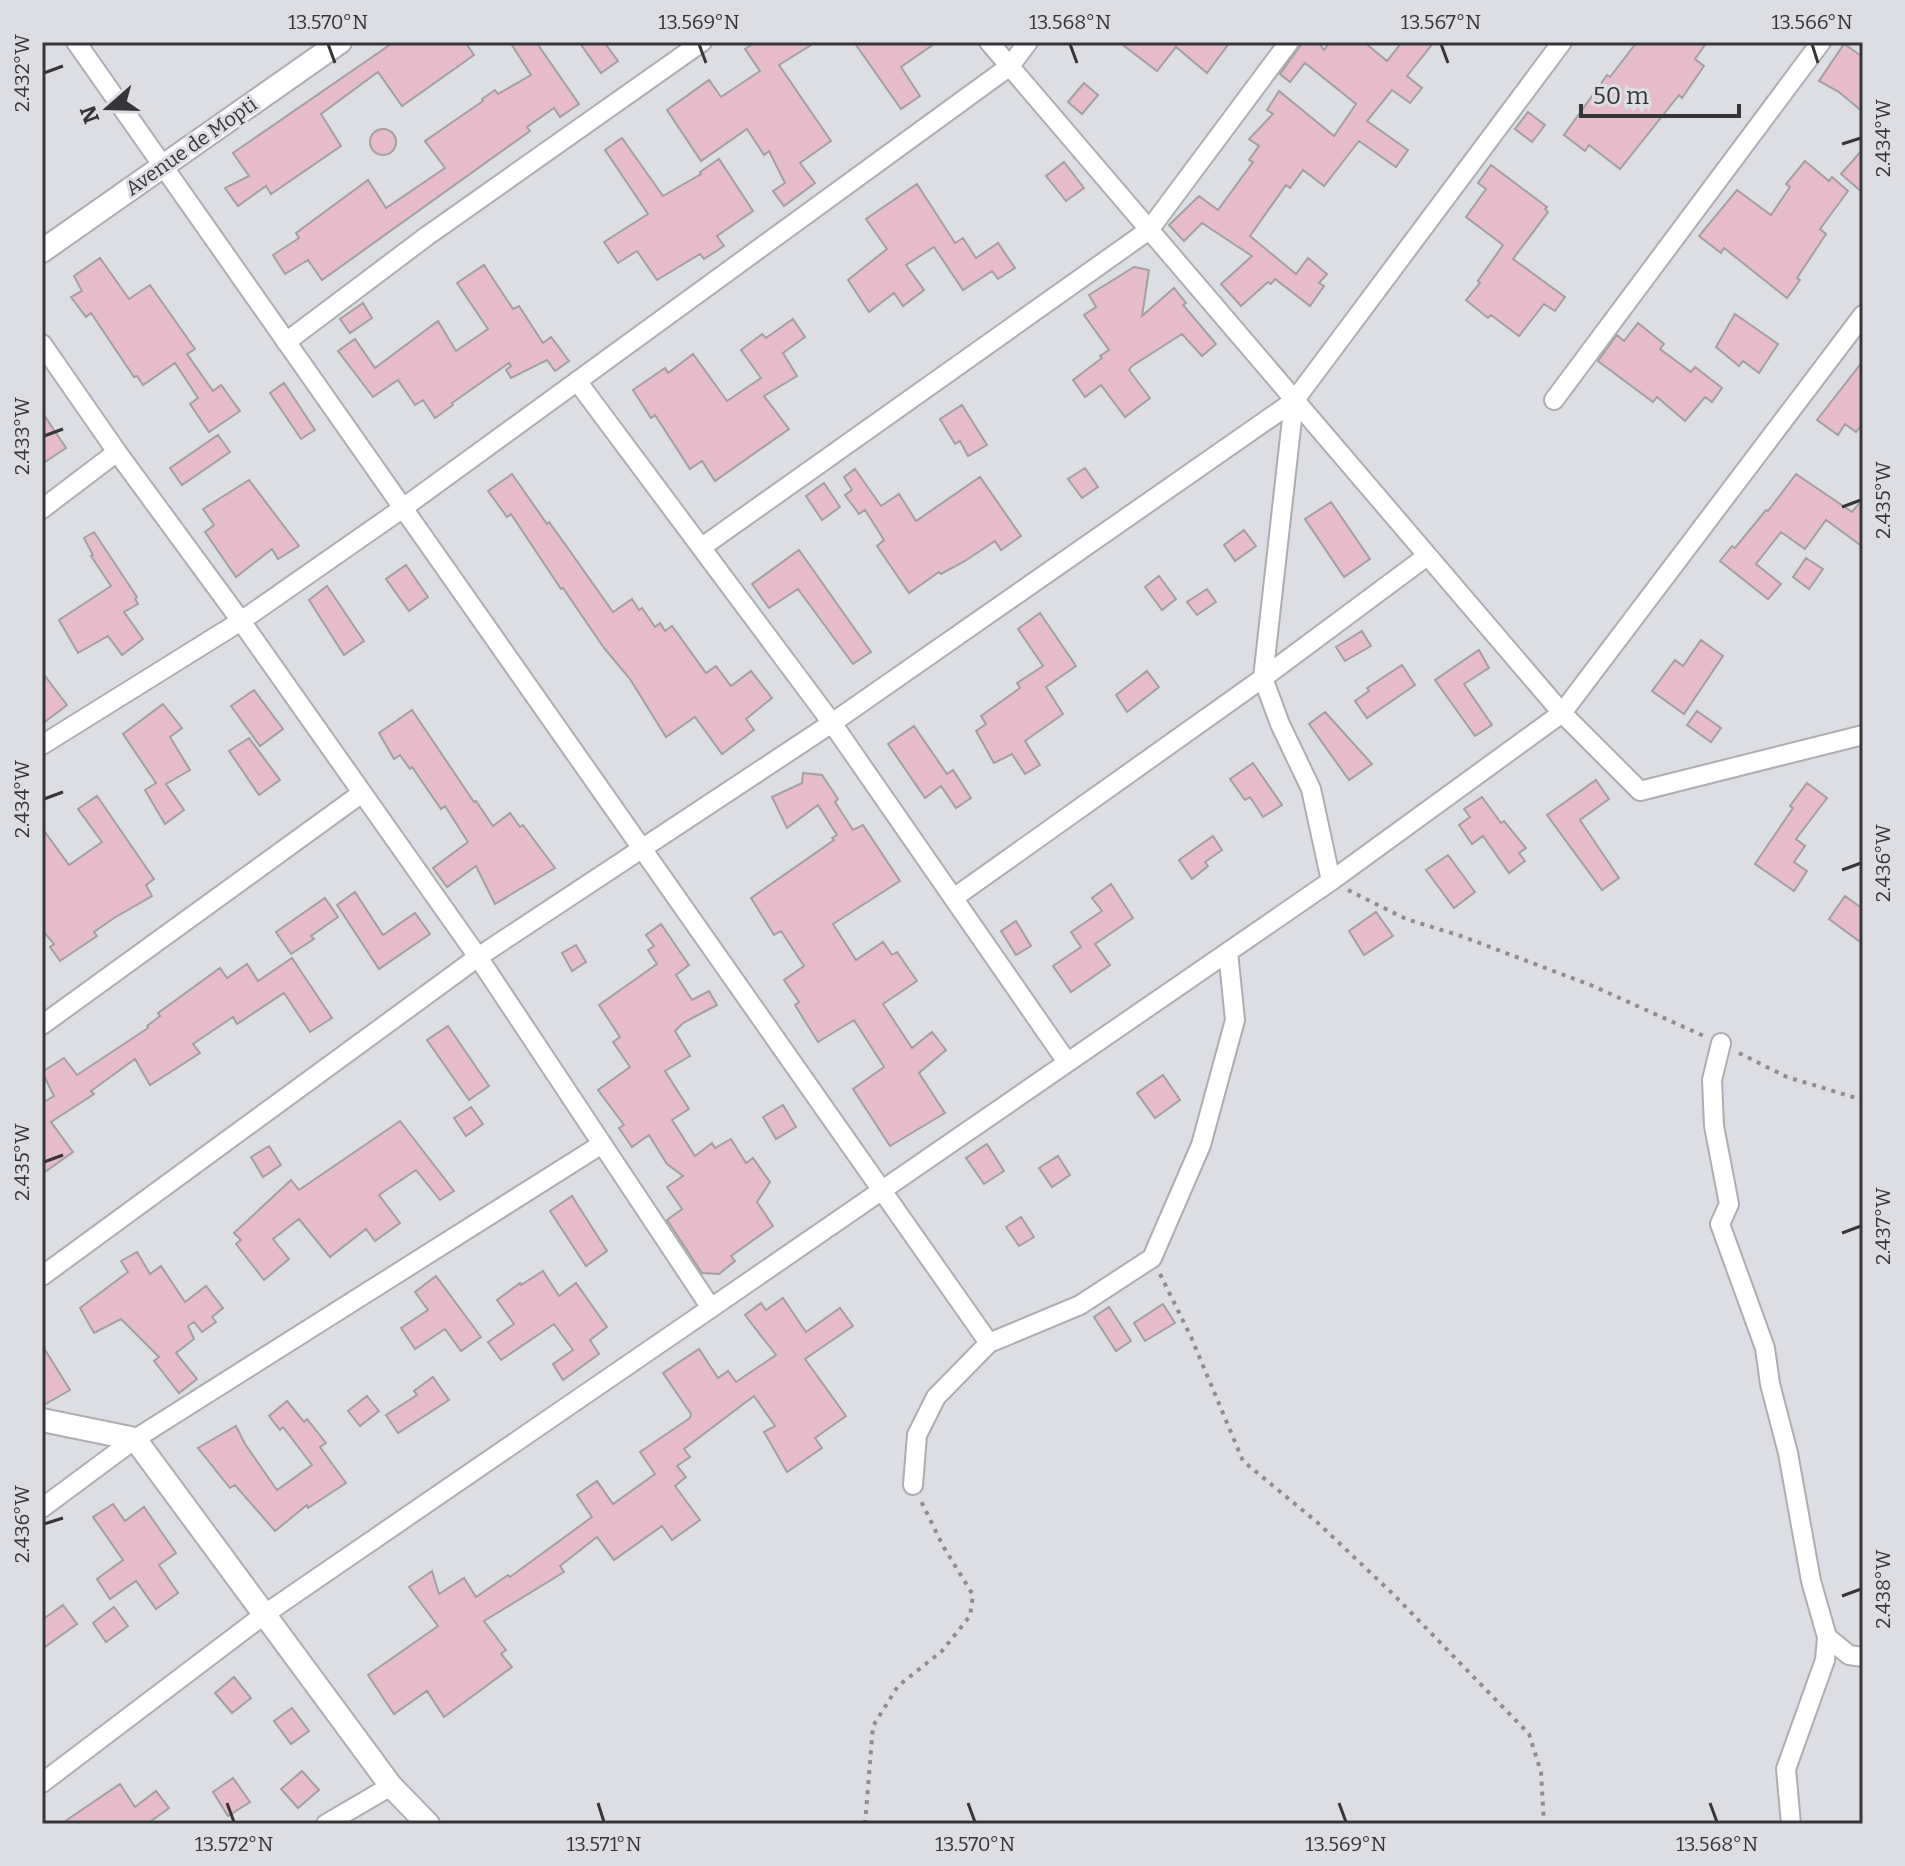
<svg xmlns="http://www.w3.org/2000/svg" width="1905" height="1866" font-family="Bitter,serif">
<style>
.building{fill:#e6bccb;stroke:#a49fa1;stroke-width:2}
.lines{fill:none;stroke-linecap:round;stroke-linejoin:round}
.minor-casing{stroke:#adaeb2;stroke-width:22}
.tertiary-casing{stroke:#adaeb2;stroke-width:26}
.path{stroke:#8e8e92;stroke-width:4;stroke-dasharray:4 6;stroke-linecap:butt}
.minor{stroke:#fff;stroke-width:18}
.tertiary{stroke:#fff;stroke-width:22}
.ticks{fill:none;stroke:#363638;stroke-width:3}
.labels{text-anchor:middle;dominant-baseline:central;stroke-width:6;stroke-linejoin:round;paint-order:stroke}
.street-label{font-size:20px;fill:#363638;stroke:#dddee3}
.neatline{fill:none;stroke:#363638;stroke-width:3}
.ticks-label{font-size:20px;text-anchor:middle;fill:#363638}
</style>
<rect width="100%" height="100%" fill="#dddee3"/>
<path class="building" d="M394,42H465L474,55L402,106L378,72L321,114L341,146L271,194L266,186L238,206L225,188L249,176L233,153Z
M510,42H536L579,104L560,117L554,108L527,127L530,131L322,280L308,260L285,274L273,255L299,238L296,233L368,180L386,208L445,168L425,141L483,101L482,99L495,90L498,94L531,75Z
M579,42H604L618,61L601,73Z
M756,42H816L779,65L831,141L800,163L815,183L784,206L773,191L785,183L769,151L764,155L747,129L701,161L667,110L709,80L721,97L760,71L745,49Z
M854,42H937L901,67L920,96L901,109Z
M1119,42H1230L1207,73L1176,47L1157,71Z
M1303,42H1318L1324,50L1330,42H1364L1387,61L1402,42H1434L1407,76L1422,88L1410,103L1392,90L1367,121L1408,150L1396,167L1359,141L1324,186L1303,170L1290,188L1286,185L1250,236L1296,274L1308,258L1327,274L1319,283L1324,286L1310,306L1275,279L1271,284L1268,282L1241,306L1221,284L1252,256L1202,223L1184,241L1169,225L1199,196L1218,210L1253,162L1249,160L1259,146L1249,139L1273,114L1267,110L1279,91L1334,136L1356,104L1305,63L1290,82L1280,74Z
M1637,42H1707L1695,59L1704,66L1682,98L1679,95L1620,169L1589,145L1585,151L1564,135L1607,75L1610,77Z
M1844,44L1863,57V112L1839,92L1819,81Z
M1084,83L1098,95L1082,114L1068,102Z
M1528,112L1545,125L1532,142L1515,129Z
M370 142a13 13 0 1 1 26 0a13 13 0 1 1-26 0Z
M622,138L663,196L701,174L700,172L719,159L753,211L717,236L724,246L704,259L700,254L657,280L637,251L618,263L604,242L648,214L605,150Z
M1863,149V193L1841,174Z
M1805,161L1829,181L1832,177L1848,191L1820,229L1826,234L1797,278L1800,280L1787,298L1724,248L1721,253L1699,236L1737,190L1771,215L1790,187L1786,184Z
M1064,162L1084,188L1066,201L1046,176Z
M1491,165L1547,207L1545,209L1548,212L1513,259L1565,297L1555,311L1544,304L1519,336L1491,315L1488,318L1466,300L1480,283L1478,281L1503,245L1466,217L1486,189L1478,183Z
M917,184L955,243L963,238L976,258L998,243L1015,268L998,279L992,271L963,290L934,247L906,265L924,290L903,306L894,293L869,312L848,280L887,249L866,219Z
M100,258L129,299L150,285L195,349L187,354L213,391L221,385L240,411L209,432L190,404L198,398L175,363L143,385L137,376L134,377L91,313L86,317L71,297L82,291L74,276Z
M484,265L513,309L519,306L543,343L551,337L569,361L555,371L547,360L511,378L506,370L511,366L509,363L452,403L453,405L435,418L423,400L415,405L398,380L373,397L338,351L355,339L375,368L438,321L456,351L488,329L457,283Z
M1134,267L1149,270L1142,316L1174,288L1186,303L1183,305L1216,344L1202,356L1182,334L1132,366L1129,370L1150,398L1125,417L1101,385L1085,397L1073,380L1102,358L1100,356L1109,350L1084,315L1096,307L1089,295Z
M363,303L372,318L350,333L340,319Z
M1735,314L1778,344L1759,373L1743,361L1739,366L1716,347Z
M793,319L805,337L783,353L797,376L764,396L789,429L715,481L702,461L690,469L655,415L651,418L633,390L665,368L668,373L693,354L727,401L761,378L741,350L762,334L766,338Z
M1638,323L1664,344L1660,349L1691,372L1695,367L1722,388L1712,402L1705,397L1685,421L1657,397L1653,402L1598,361L1617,335L1624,341Z
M1863,361V423L1856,432L1845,424L1838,435L1817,420Z
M284,383L315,430L301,439L270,393Z
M962,405L987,445L968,456L960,441L955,444L940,419Z
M42,412L66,448L42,464Z
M218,435L230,452L182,485L170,468Z
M1085,468L1098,487L1082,498L1068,479Z
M855,469L881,506L899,494L916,521L980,477L1021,536L1001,550L995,541L965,561L941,574L939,572L909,593L877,546L884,540L865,510L859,514L845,495L852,490L844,477Z
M512,474L547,524L549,522L567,547L613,612L632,599L639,610L642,608L655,627L660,623L665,631L672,626L706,673L716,666L731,686L751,671L772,698L746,719L754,730L722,754L695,717L666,737L630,679L604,648L563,588L561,589L511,514L507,517L488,491Z
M1796,474L1852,512L1863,499V547L1826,520L1805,549L1781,532L1756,564L1781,584L1768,599L1720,561L1732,546L1735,548L1766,510L1768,511Z
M249,480L299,546L278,559L272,549L236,577L205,532L214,525L203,509Z
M824,483L840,507L822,520L806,496Z
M1331,502L1370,559L1344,577L1305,519Z
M1244,530L1256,546L1235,561L1224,545Z
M94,532L137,597L135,599L138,604L124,612L143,639L122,655L108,636L78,653L59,620L111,586L91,556L93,555L84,538Z
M799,550L871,652L853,664L798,589L769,608L752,584Z
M1806,558L1823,569L1809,589L1793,577Z
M406,565L428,597L409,611L386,579Z
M1159,576L1176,599L1162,610L1145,587Z
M327,586L364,641L344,655L309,600Z
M1207,589L1216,602L1197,615L1187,602Z
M1040,613L1076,666L1046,687L1063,714L1025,741L1040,765L1025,774L1012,754L994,763L976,731L986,724L981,716L1020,688L1017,683L1043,666L1018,629Z
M1362,631L1371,646L1345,661L1336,647Z
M1701,640L1723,656L1684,714L1652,691L1675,660L1683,666Z
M1479,650L1489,668L1464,684L1492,725L1475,736L1435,680Z
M1402,665L1415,685L1367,718L1355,701L1369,691L1367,688Z
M1147,671L1159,687L1127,712L1116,695Z
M42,672L67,705L42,724Z
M254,690L283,729L260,746L231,706Z
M163,704L182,728L170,737L190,770L166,784L184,810L165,824L145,790L156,783L123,734Z
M412,710L474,802L476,801L493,826L510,813L520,827L523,825L555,868L495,904L476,866L447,887L433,868L468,842L445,806L441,809L412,767L410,769L400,755L394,759L379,733Z
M1697,711L1721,728L1711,742L1687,725Z
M1325,712L1372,764L1349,780L1309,724Z
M914,726L947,774L953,770L971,798L956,808L941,786L925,798L888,744Z
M249,738L280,780L259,795L229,751Z
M1253,763L1282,805L1263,817L1250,797L1245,800L1230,779Z
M803,773L822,775L838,799L835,802L853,830L863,825L900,881L833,924L856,960L883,942L892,955L897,952L917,981L883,1004L912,1048L932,1032L946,1050L919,1073L945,1113L890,1146L853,1089L884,1067L854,1020L818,1042L795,1005L799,1002L784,980L804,966L781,931L774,935L751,898L834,840L832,838L837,835L818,805L787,828L772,797L802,783Z
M1596,780L1609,799L1580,820L1619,878L1602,890L1547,815Z
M1807,783L1827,798L1796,839L1805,846L1794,862L1807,871L1794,891L1755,864L1793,808L1790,806Z
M97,796L154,879L146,885L152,896L114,918L94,932L97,936L60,961L50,947L54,944L42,930V828L69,865L102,842L78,809Z
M1482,797L1501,823L1504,821L1526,848L1519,853L1525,861L1509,873L1483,836L1472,844L1459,825L1470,817L1464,809Z
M1213,836L1222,850L1205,862L1208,866L1192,879L1179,860Z
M1448,855L1475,892L1454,908L1426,870Z
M1111,884L1133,918L1095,944L1110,965L1071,992L1053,966L1081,947L1071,932L1102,911L1092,898Z
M355,892L383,935L415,913L430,934L379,969L337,905Z
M1845,896L1863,909V944L1829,919Z
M325,898L338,917L311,936L314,939L291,954L276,932Z
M1376,912L1393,936L1364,955L1349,931Z
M1016,921L1031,946L1016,955L1001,931Z
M661,924L689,965L676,975L692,1000L709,991L717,1005L683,1023L675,1031L690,1056L665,1071L689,1109L672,1120L695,1156L712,1143L715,1148L731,1139L746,1163L753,1158L770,1182L757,1202L773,1226L731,1256L735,1261L719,1274L702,1273L667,1220L682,1209L667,1187L683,1176L667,1164L649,1135L632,1147L619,1128L624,1125L598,1090L630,1067L613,1042L620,1037L599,1005L657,964L648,950L654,946L646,935Z
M576,945L586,962L572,971L562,953Z
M292,958L332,1018L310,1032L284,993L237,1024L233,1017L193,1044L200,1053L150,1085L135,1059L91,1091L94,1094L51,1122L73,1152L42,1174V1103L54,1096L42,1072L64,1058L77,1075L148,1028L147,1026L160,1016L158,1013L220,968L227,978L247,964L258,981Z
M448,1026L489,1086L469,1100L427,1040Z
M1163,1075L1180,1100L1155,1118L1137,1093Z
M783,1105L796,1127L776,1139L763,1117Z
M471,1107L483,1124L466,1136L454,1118Z
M400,1121L454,1191L440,1200L416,1170L379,1195L400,1223L375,1241L366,1229L330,1257L299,1219L273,1239L289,1259L264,1280L236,1244L241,1240L234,1233L291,1180L299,1190Z
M987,1144L1004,1171L984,1184L966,1158Z
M269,1146L281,1165L263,1177L251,1157Z
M1058,1156L1070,1175L1052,1187L1039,1168Z
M572,1196L607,1251L586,1266L550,1211Z
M1021,1217L1034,1237L1019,1246L1006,1227Z
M137,1252L150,1274L161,1266L185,1302L206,1286L223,1308L212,1317L216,1322L202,1332L194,1322L188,1326L194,1339L176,1353L197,1379L179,1393L154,1361L159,1357L121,1319L94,1333L80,1308L128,1272L121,1261Z
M543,1271L559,1296L576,1283L607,1327L590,1340L599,1354L563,1380L553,1364L573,1350L554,1324L501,1360L488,1342L514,1324L497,1300L520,1283L521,1285Z
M436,1276L481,1337L461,1351L445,1329L415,1349L401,1328L428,1310L415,1292Z
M783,1298L806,1332L840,1308L853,1326L805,1359L846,1416L815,1438L822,1448L787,1472L764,1432L775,1426L754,1396L684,1449L690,1457L677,1466L686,1477L675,1486L700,1520L672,1540L662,1526L614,1560L597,1537L560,1566L564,1572L484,1621L506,1650L501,1654L512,1667L444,1717L427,1691L394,1714L368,1675L438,1626L409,1587L432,1571L439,1594L464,1578L476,1597L508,1575L510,1577L592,1517L577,1495L584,1490L597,1481L613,1504L655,1474L640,1452L690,1418L691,1414L663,1373L699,1349L718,1378L728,1371L736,1382L776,1355L745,1315L761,1303L766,1310Z
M1163,1304L1175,1323L1145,1341L1134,1323Z
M1109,1307L1131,1341L1116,1351L1094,1317Z
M42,1345L70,1390L42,1406Z
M433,1377L449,1400L398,1433L386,1415L417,1395L414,1391Z
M367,1396L379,1411L360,1426L348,1411Z
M287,1401L304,1422L307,1419L326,1443L320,1447L346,1483L308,1508L307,1505L275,1531L235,1485L230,1488L198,1448L236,1426L245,1444L277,1490L312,1465L283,1427L280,1430L269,1416Z
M113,1504L125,1521L144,1507L176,1553L159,1565L178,1593L156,1609L136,1581L110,1599L97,1579L123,1560L93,1517Z
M63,1605L77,1624L42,1649V1620Z
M114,1607L128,1626L106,1642L93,1623Z
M234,1677L251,1698L232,1713L215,1693Z
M292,1708L309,1731L291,1744L274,1721Z
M302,1771L319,1790L298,1808L281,1789Z
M233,1778L250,1802L228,1816L213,1792Z
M120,1784L135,1807L156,1791L169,1808L147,1824H61Z"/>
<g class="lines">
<g class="minor-casing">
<path id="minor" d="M76,42L989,1343
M989,42L1562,713L1640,791L1863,735
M286,342L427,236L702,42
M42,344L117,452L42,509
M577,381L832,723L1067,1062
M1554,400L1821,42
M1294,401L1263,678L1280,724L1311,789L1331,881
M117,452L241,621L478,957L832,723L1294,401L1562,42
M702,547L1149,230L1289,42
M42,745L241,621L403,508L1010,66L1028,42
M955,897L1263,678L1427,556
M42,1025L362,793
M1721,1043L1712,1080L1714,1126L1729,1204L1720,1224L1765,1348L1770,1384L1788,1453L1811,1581L1827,1637L1825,1660L1786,1769L1791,1824
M42,1276L478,957L711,1308L1331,881L1562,713L1863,315
M913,1485L917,1435L936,1397L989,1343L1080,1305L1152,1258L1201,1145L1235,1020L1228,952
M42,1508L135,1439L602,1144
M1827,1637L1849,1655L1863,1657
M42,1783L265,1614L711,1308
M326,1824L391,1786"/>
</g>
<g class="tertiary-casing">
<path id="tertiary" d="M42,251L340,42
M42,1420L135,1439L391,1786L428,1824"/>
</g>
<path class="path" d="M1348,890L1406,919L1461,936L1593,986L1706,1037
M1739,1053L1787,1077L1863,1100
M1160,1274L1191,1337L1243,1461L1318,1523L1394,1595L1529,1734L1541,1772L1544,1824
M865,1824L873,1726L898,1686L942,1651L970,1616L973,1595L943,1546L921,1501"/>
<use href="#minor" class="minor"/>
<use href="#tertiary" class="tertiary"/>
</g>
<path class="ticks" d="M328,44L335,63M699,44L706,63M1070,44L1077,63M1441,44L1448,63M1812,44L1818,63M44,73L63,66M1842,144L1861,138M44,436L63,429M1842,507L1861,500M44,799L63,792M1842,870L1861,863M44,1162L63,1155M1842,1233L1861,1226M44,1524L63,1518M1842,1596L1861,1589M227,1803L234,1822M598,1803L604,1822M968,1803L975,1822M1339,1803L1346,1822M1710,1803L1717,1822"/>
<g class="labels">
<g class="street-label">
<text transform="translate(191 146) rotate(-35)">Avenue de Mopti</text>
</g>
</g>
<rect width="1905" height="1866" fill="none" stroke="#dddee3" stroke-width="88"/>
<g transform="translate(108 108) rotate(250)" stroke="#dddee3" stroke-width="6" paint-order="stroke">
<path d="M0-6L14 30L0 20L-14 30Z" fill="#363638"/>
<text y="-12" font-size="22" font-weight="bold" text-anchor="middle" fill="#363638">N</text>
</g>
<path d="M1581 104v12h158v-12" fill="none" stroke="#363638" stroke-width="4"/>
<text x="1593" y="104" font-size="24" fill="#363638" stroke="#dddee3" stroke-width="6" paint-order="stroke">50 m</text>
<rect x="44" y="44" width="1817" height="1778" class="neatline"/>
<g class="ticks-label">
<text x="328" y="29">13.570°N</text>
<text x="699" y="29">13.569°N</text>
<text x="1070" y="29">13.568°N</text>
<text x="1441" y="29">13.567°N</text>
<text x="1812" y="29">13.566°N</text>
<text transform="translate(22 73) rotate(-90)" y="7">2.432°W</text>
<text transform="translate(1883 138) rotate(-90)" y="7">2.434°W</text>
<text transform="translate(22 436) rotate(-90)" y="7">2.433°W</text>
<text transform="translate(1883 500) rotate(-90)" y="7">2.435°W</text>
<text transform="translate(22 799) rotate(-90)" y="7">2.434°W</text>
<text transform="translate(1883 863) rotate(-90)" y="7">2.436°W</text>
<text transform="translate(22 1162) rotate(-90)" y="7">2.435°W</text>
<text transform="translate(1883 1226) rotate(-90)" y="7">2.437°W</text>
<text transform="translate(22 1524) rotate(-90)" y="7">2.436°W</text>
<text transform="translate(1883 1589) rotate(-90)" y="7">2.438°W</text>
<text x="234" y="1851">13.572°N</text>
<text x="604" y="1851">13.571°N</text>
<text x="975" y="1851">13.570°N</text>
<text x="1346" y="1851">13.569°N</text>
<text x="1717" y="1851">13.568°N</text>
</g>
</svg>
